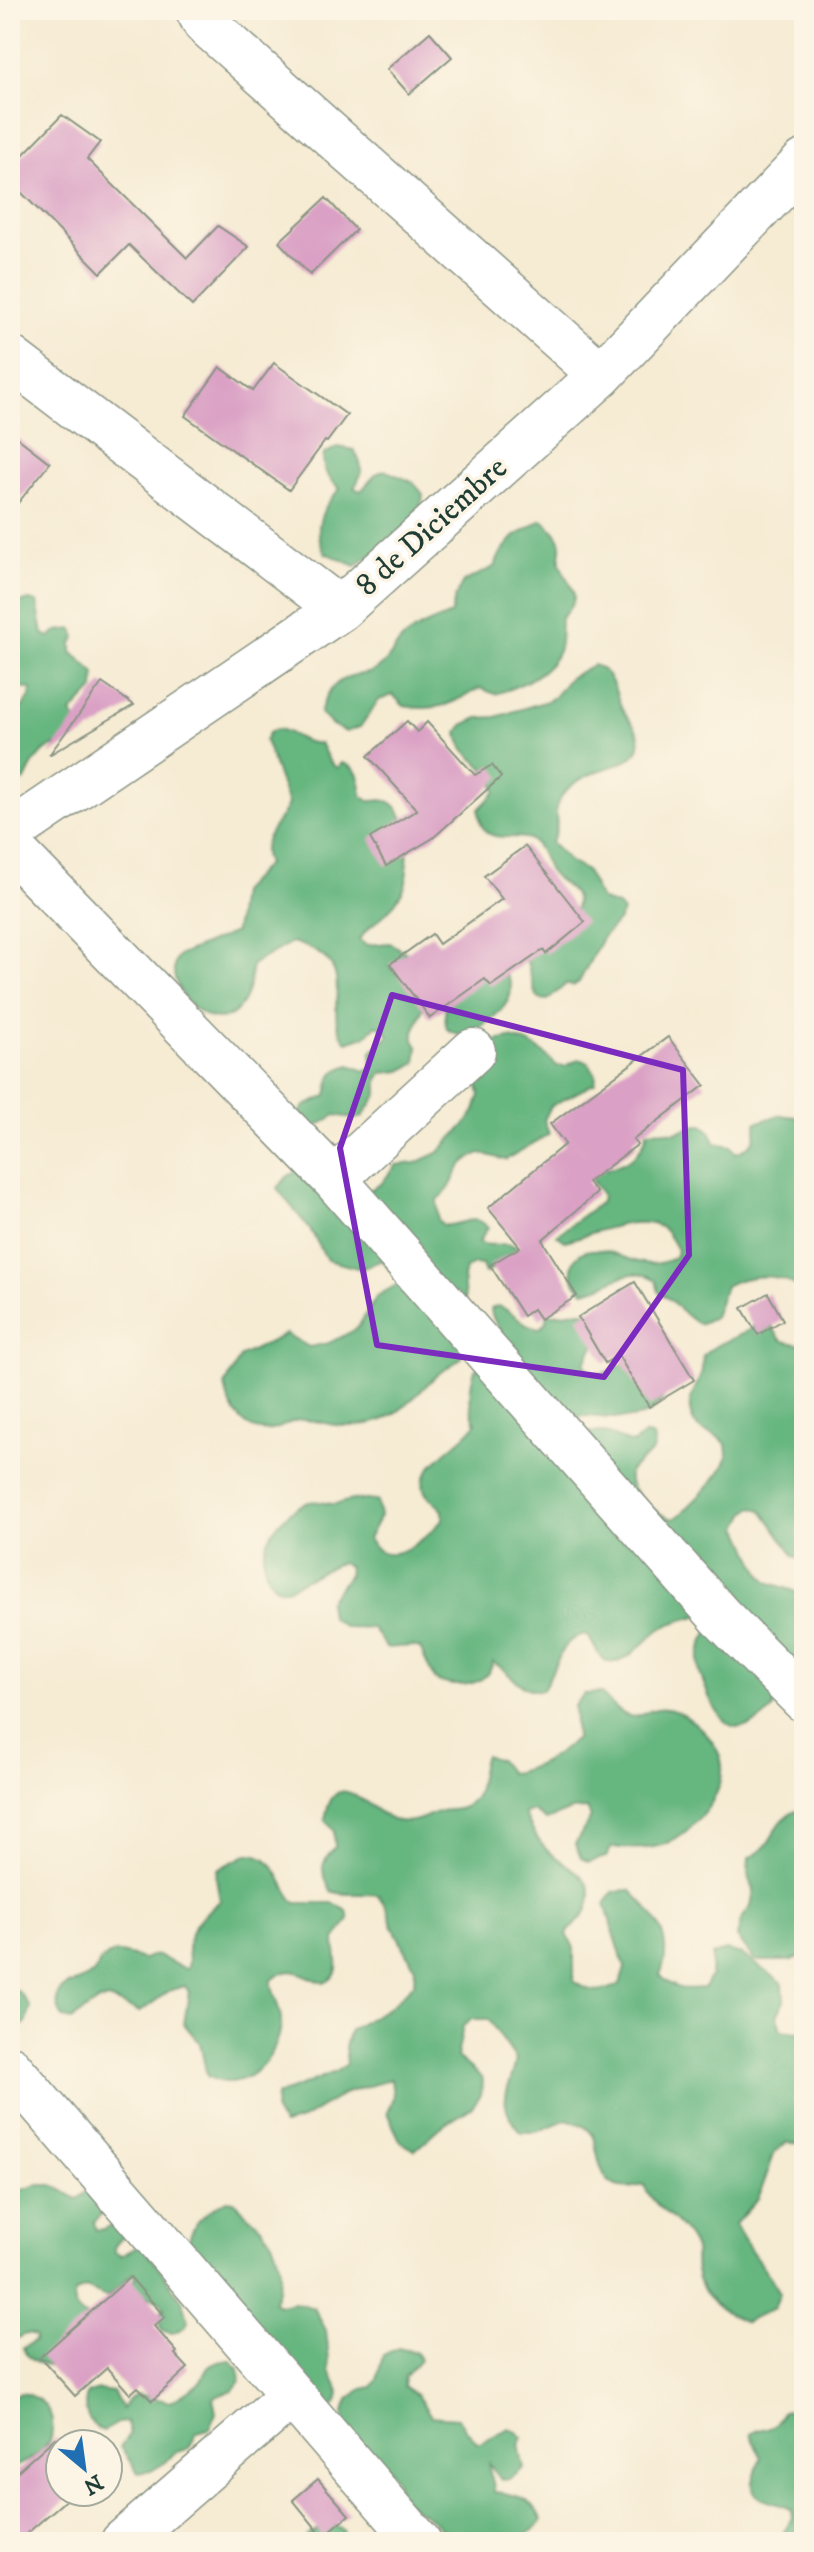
<svg xmlns="http://www.w3.org/2000/svg" width="814" height="2552" font-family="'IM FELL DW Pica',serif">
<style>
.forest{fill:#66b680;stroke:#427a5a;stroke-width:2}
.building{fill:#daa0c5}
.lines{fill:none;stroke-linecap:round;stroke-linejoin:round}
.minor-casing{stroke:#8a9484;stroke-width:47}
.minor{stroke:#fff;stroke-width:44}
.marked{fill:none;stroke:#7b2cbf;stroke-width:6;stroke-linejoin:round}
.labels{text-anchor:middle;dominant-baseline:central;stroke-width:7;stroke-linejoin:round;paint-order:stroke}
.street-label{font-size:32px;fill:#1f3d34;stroke:#fcf5e5}
</style>
<rect width="100%" height="100%" fill="#fcf5e5"/>
<filter id="ink" filterUnits="userSpaceOnUse"><feTurbulence type="fractalNoise" baseFrequency=".0125" numOctaves="2"/><feDisplacementMap in="SourceGraphic" scale="16" xChannelSelector="R" yChannelSelector="G"/><feConvolveMatrix kernelMatrix="1 2 1 2 8 2 1 2 1" color-interpolation-filters="sRGB"/></filter>
<filter id="wash" filterUnits="userSpaceOnUse"><feTurbulence type="fractalNoise" baseFrequency=".006" numOctaves="4" result="noise"/><feDisplacementMap in="SourceGraphic" scale="32" xChannelSelector="R" yChannelSelector="G"/><feGaussianBlur stdDeviation="1.8" result="paint"/><feColorMatrix in="noise" values="0 0 0 0 0 0 0 0 0 0 0 0 0 0 0 0 0 1.4 0 .05"/><feComposite in="paint" operator="in"/></filter>
<g filter="url(#wash)">
<rect width="100%" height="100%" fill="#f6ebd3"/>
<path class="forest" d="M338,447L354,450C363,466 364,472 354,488L361,491L376,474L384,470L413,482L423,494C423,523 377,549 356,566L325,553C311,528 322,507 340,489C329,478 321,471 324,454Z
M542,520C549,526 559,534 561,544C562,550 559,557 560,563C568,589 587,592 561,618C560,627 562,642 558,651C548,675 518,687 495,694L480,688C451,704 438,712 404,706L393,695L379,700L360,727L346,732L332,725L320,713C325,696 333,681 351,676C363,673 371,675 381,666C389,660 394,649 401,641C415,627 433,622 451,614L455,597L463,582L494,567L502,551L514,537Z
M29,600L37,602L43,634L49,637L57,631L73,629L76,637L72,643V652L95,673L94,689L71,713L80,726V734C72,743 66,742 56,745C39,751 32,764 25,780L17,783L10,782V723L30,697L31,689L22,687L10,694V602L14,605Z
M593,665C611,670 614,688 620,704C623,716 636,724 639,736C644,762 612,765 596,772C582,778 570,784 561,797C549,813 564,822 551,843L570,862L586,871L601,900L618,906L623,912L619,920L602,938L579,982L573,986L566,984L548,1000L540,999L535,993L525,954C540,943 584,918 575,897C570,886 556,881 549,871C544,862 540,844 529,839C509,832 480,849 479,809L496,792C490,760 460,760 458,732L463,725L478,718L496,717L547,701L554,697L569,678Z
M276,729C293,730 301,745 320,743C326,754 327,761 337,768L342,763C360,768 360,780 362,796L369,801C377,801 386,798 393,804C411,818 408,863 406,882C405,890 398,898 394,904C385,918 366,926 359,940L366,945L390,943L410,955L426,1000L414,1032V1040L418,1047L416,1063L401,1071L383,1073L378,1079V1094L362,1117L354,1119L336,1115L314,1128L300,1113L305,1106L327,1096C331,1076 328,1072 350,1065L365,1071L372,1067L371,1051L389,1036L385,1029L377,1025L365,1036L347,1042C316,1007 369,964 292,942L253,964C249,974 251,985 246,996C219,1057 154,979 180,955L235,932L240,892L267,864C255,840 281,823 288,804L265,740L269,733Z
M464,969L505,974C527,1000 483,1026 464,1037L447,1029C440,1005 453,989 464,969Z
M510,1038C532,1042 542,1050 557,1066H566L579,1059L587,1062L596,1075L595,1083L551,1106L544,1120L549,1134L505,1160L481,1153C449,1164 461,1184 437,1200L438,1220L443,1225C461,1227 472,1212 488,1227L479,1242C494,1251 511,1235 522,1254L485,1273L482,1265L474,1264L467,1268L463,1276L465,1300L462,1357C455,1364 445,1368 437,1375C409,1401 394,1426 350,1426C333,1427 317,1419 301,1420C292,1420 286,1425 278,1428C247,1439 229,1411 225,1385L241,1356L286,1334L309,1347L329,1343L351,1332L358,1327L377,1296L400,1283L382,1260L361,1269L327,1260L311,1231L277,1188L288,1176L302,1169L368,1191L381,1184L396,1165L416,1163L438,1153L466,1124L475,1111L480,1095L475,1071L480,1048L495,1041Z
M779,1115L804,1118V1298C792,1270 747,1273 725,1286L714,1317L699,1324C683,1317 675,1299 659,1293L656,1280C629,1262 610,1288 584,1291C567,1280 567,1253 591,1250C617,1246 641,1277 675,1257L677,1250C673,1244 669,1234 663,1229C640,1212 589,1235 565,1241L557,1235L601,1202L602,1194L592,1181L593,1173C618,1166 642,1161 647,1132C658,1129 662,1131 673,1132C689,1132 705,1110 715,1143L731,1146L736,1153C752,1147 757,1140 756,1123Z
M498,1306C515,1311 522,1327 540,1328L546,1322L548,1314C564,1315 581,1307 595,1314L599,1337L584,1364C597,1384 619,1366 634,1358L663,1397C645,1435 596,1409 566,1418L580,1436C601,1426 613,1437 633,1444L645,1434L653,1437C662,1468 604,1459 641,1498C650,1508 659,1515 673,1519L680,1515C692,1501 751,1455 718,1437C705,1430 696,1432 691,1415C686,1398 697,1389 701,1374C703,1369 702,1362 703,1356C718,1339 744,1339 757,1322L771,1324C783,1346 781,1340 804,1345V1560L794,1556L762,1510L753,1507L747,1512L739,1527C746,1540 758,1575 769,1582C781,1588 793,1588 804,1597V1671L774,1700L773,1709C740,1741 721,1729 706,1689C702,1679 697,1669 699,1658C700,1647 705,1638 710,1629L700,1615C686,1620 671,1621 659,1630C646,1639 619,1676 601,1657C596,1651 592,1642 588,1635C560,1633 556,1672 542,1690C521,1693 510,1672 493,1662C487,1687 453,1690 434,1679L420,1648L412,1646L386,1648L372,1628L345,1627L330,1617L328,1601L348,1576L349,1567L342,1563L334,1565L286,1589H278C245,1560 275,1514 309,1502C318,1500 325,1504 334,1504C341,1504 346,1501 352,1500C360,1499 369,1500 377,1501L380,1516L368,1539C388,1572 425,1540 443,1519V1511C438,1503 429,1500 425,1492C413,1466 466,1442 476,1423C468,1408 469,1386 475,1370L508,1346C505,1332 492,1324 491,1309Z
M600,1693C608,1700 619,1714 629,1716C641,1719 646,1710 657,1709C681,1705 710,1733 719,1754C734,1788 692,1835 662,1845C646,1850 629,1849 612,1847L606,1857L589,1862L581,1858L575,1844L591,1817L587,1809L571,1810L546,1820L533,1811L524,1813C530,1826 537,1841 548,1851C565,1867 601,1876 587,1909C583,1919 573,1925 567,1934L574,1948V1981C590,1993 602,1994 620,1984L625,1968L605,1904L614,1891L630,1890C656,1915 675,1939 660,1975C673,1990 684,1990 704,1988L711,1975L712,1956L726,1950L741,1954L783,1983L784,2001L777,2016L781,2030L797,2032L804,2028V2146L787,2142L775,2152L758,2199L735,2224C747,2250 767,2268 780,2293L774,2308L745,2322C722,2312 700,2298 696,2271C694,2263 697,2254 694,2247C683,2221 654,2210 644,2185C616,2192 604,2186 598,2156C596,2150 596,2142 594,2137C588,2126 578,2123 567,2119L537,2132H520C493,2097 511,2093 516,2059L488,2019H472L463,2026L457,2057L482,2078L481,2095L471,2108L441,2127L415,2150L401,2142L387,2113L393,2097L391,2079L343,2094L301,2120L283,2125L275,2112L276,2096L335,2072L347,2064L345,2047L350,2030L391,2006L414,1984L415,1968L392,1925L387,1908L378,1895C361,1892 347,1897 331,1891C320,1871 319,1864 335,1847L334,1831L325,1819C335,1761 369,1811 393,1820C398,1821 407,1822 412,1821C422,1820 431,1813 441,1811C452,1809 462,1811 471,1802C481,1793 479,1769 485,1755L499,1760L509,1773C533,1771 558,1755 576,1739L574,1706L584,1694Z
M804,1808V1955L789,1961H755L737,1937L741,1920L751,1906L754,1890L748,1875L749,1858C780,1844 768,1819 804,1808Z
M248,1854C278,1853 279,1886 296,1903H333L347,1911L349,1919L335,1940C335,1957 345,1974 324,1983C303,1976 292,1962 272,1980C271,1996 282,2008 281,2023C279,2059 242,2097 207,2076L200,2043L184,2024L189,1992L185,1986L169,1991L140,2012L108,1999L99,2001L71,2020L63,2018C39,1974 94,1991 100,1962C119,1945 124,1956 144,1959C161,1948 170,1967 187,1968C191,1960 188,1957 188,1949C189,1924 203,1915 220,1901L216,1877L218,1869Z
M10,1985L21,1994L30,2007L27,2022L14,2031L10,2030Z
M37,2185H53L77,2199L89,2190L105,2211L94,2222L96,2230L104,2229L118,2222L128,2230L114,2247L115,2252L121,2256L142,2244L183,2302V2306L189,2320L185,2327L173,2333L162,2331L158,2320L164,2308C160,2297 149,2297 139,2297L133,2284L136,2277L134,2273C123,2280 118,2291 106,2297L86,2288L76,2292C69,2305 77,2311 88,2318L57,2367C42,2366 28,2363 23,2348L34,2341L35,2337C25,2330 19,2337 10,2344V2194Z
M227,2200L234,2201C243,2212 253,2218 262,2228C280,2248 286,2279 273,2302L279,2305L294,2302L314,2308L326,2330L330,2371L340,2393L338,2402L331,2408L186,2253C190,2224 202,2214 227,2200Z
M398,2348L415,2352L420,2359L405,2377L404,2386L417,2395L431,2416L457,2418L478,2444L509,2428L517,2432L523,2438L519,2445L524,2468L510,2479L501,2480L489,2463C488,2474 495,2481 494,2492C518,2494 531,2498 542,2520C523,2550 479,2542 447,2542C437,2513 422,2519 404,2500C398,2493 398,2484 394,2477C381,2447 327,2444 349,2398L363,2389L372,2387L377,2380L383,2355Z
M230,2360L239,2369L240,2381L233,2390L213,2398L216,2413L209,2429L197,2432L189,2448L174,2453L166,2462L151,2471L138,2473L120,2447L130,2433L126,2422L118,2423L104,2431C88,2426 82,2410 87,2394L98,2390L113,2392L122,2409L127,2401L136,2394L171,2402C178,2397 187,2392 194,2387C211,2377 196,2364 230,2360Z
M20,2393C49,2396 63,2427 43,2449C35,2458 21,2464 10,2469V2396Z
M804,2405V2542H777L793,2518L792,2510C781,2501 750,2504 753,2482C754,2474 759,2465 761,2457L750,2434C768,2423 773,2435 783,2411Z
M336,2527L343,2530L347,2542H303C308,2531 325,2528 336,2527Z"/>
<g id="blocks">
<path class="building" d="M430,32L452,57L409,94L387,69Z
M62,115L100,142L87,159L187,258L218,226L249,247L192,306L129,245L101,273L10,181V168Z
M326,198L356,230L310,275L279,242Z
M274,363L347,415L327,442L325,441L289,490L185,416L220,367L253,391Z
M10,432L50,463L10,513Z
M102,683L134,705L49,755Z
M407,721L417,732L427,722L475,775L492,765L501,777L433,838L386,866L370,838L417,810L368,756Z
M525,846L585,922L546,954L543,950L491,986L485,979L430,1018L390,964L432,934L439,944L502,899L484,876Z
M668,1037L705,1085L633,1140L637,1145L588,1182L597,1193L542,1240L577,1296L540,1319L533,1309L523,1316L490,1265L520,1247L488,1208L565,1144L550,1124Z
M635,1282L694,1380L649,1407L618,1355L605,1363L578,1317Z
M768,1293L783,1320L758,1335L742,1308Z
M130,2277L165,2317L154,2326L177,2352L175,2354L188,2368L152,2401L138,2387L130,2394L107,2368L75,2396L40,2357Z
M55,2438L60,2444V2492H75L17,2542H10V2478Z
M318,2479L349,2515L323,2537L293,2500Z"/>
</g>
</g>
<g filter="url(#ink)">
<use href="#blocks" fill-opacity="0" stroke="#8a9484" stroke-width="2"/>
<g class="lines">
<g class="minor-casing">
<path id="minor" d="M198,10L205,23L601,375
M10,358L340,609
M10,833L340,609L601,375L804,162
M10,847L334,1179L720,1616L804,1700
M334,1179L473,1051
M10,2068L419,2542
M123,2542L291,2396"/>
</g>
<use href="#minor" class="minor"/>
</g>
</g>
<path class="marked" d="M392,995L683,1070L689,1255L604,1377L377,1345L340,1148Z"/>
<g class="labels">
<g class="street-label">
<text transform="translate(432 527) rotate(-42)">8 de Diciembre</text>
</g>
</g>
<rect width="814" height="2552" fill="none" stroke="#fcf5e5" stroke-width="40"/>
<g transform="translate(84 2468) rotate(151)"><circle r="38" fill="#fcf5e5" stroke="#a4ab9e" stroke-width="2"/>
<path d="M0-6L14 30L0 20L-14 30Z" fill="#1f6fb2"/>
<text y="-12" font-size="22" font-weight="bold" text-anchor="middle" fill="#1f3d34">N</text>
</g>
</svg>
